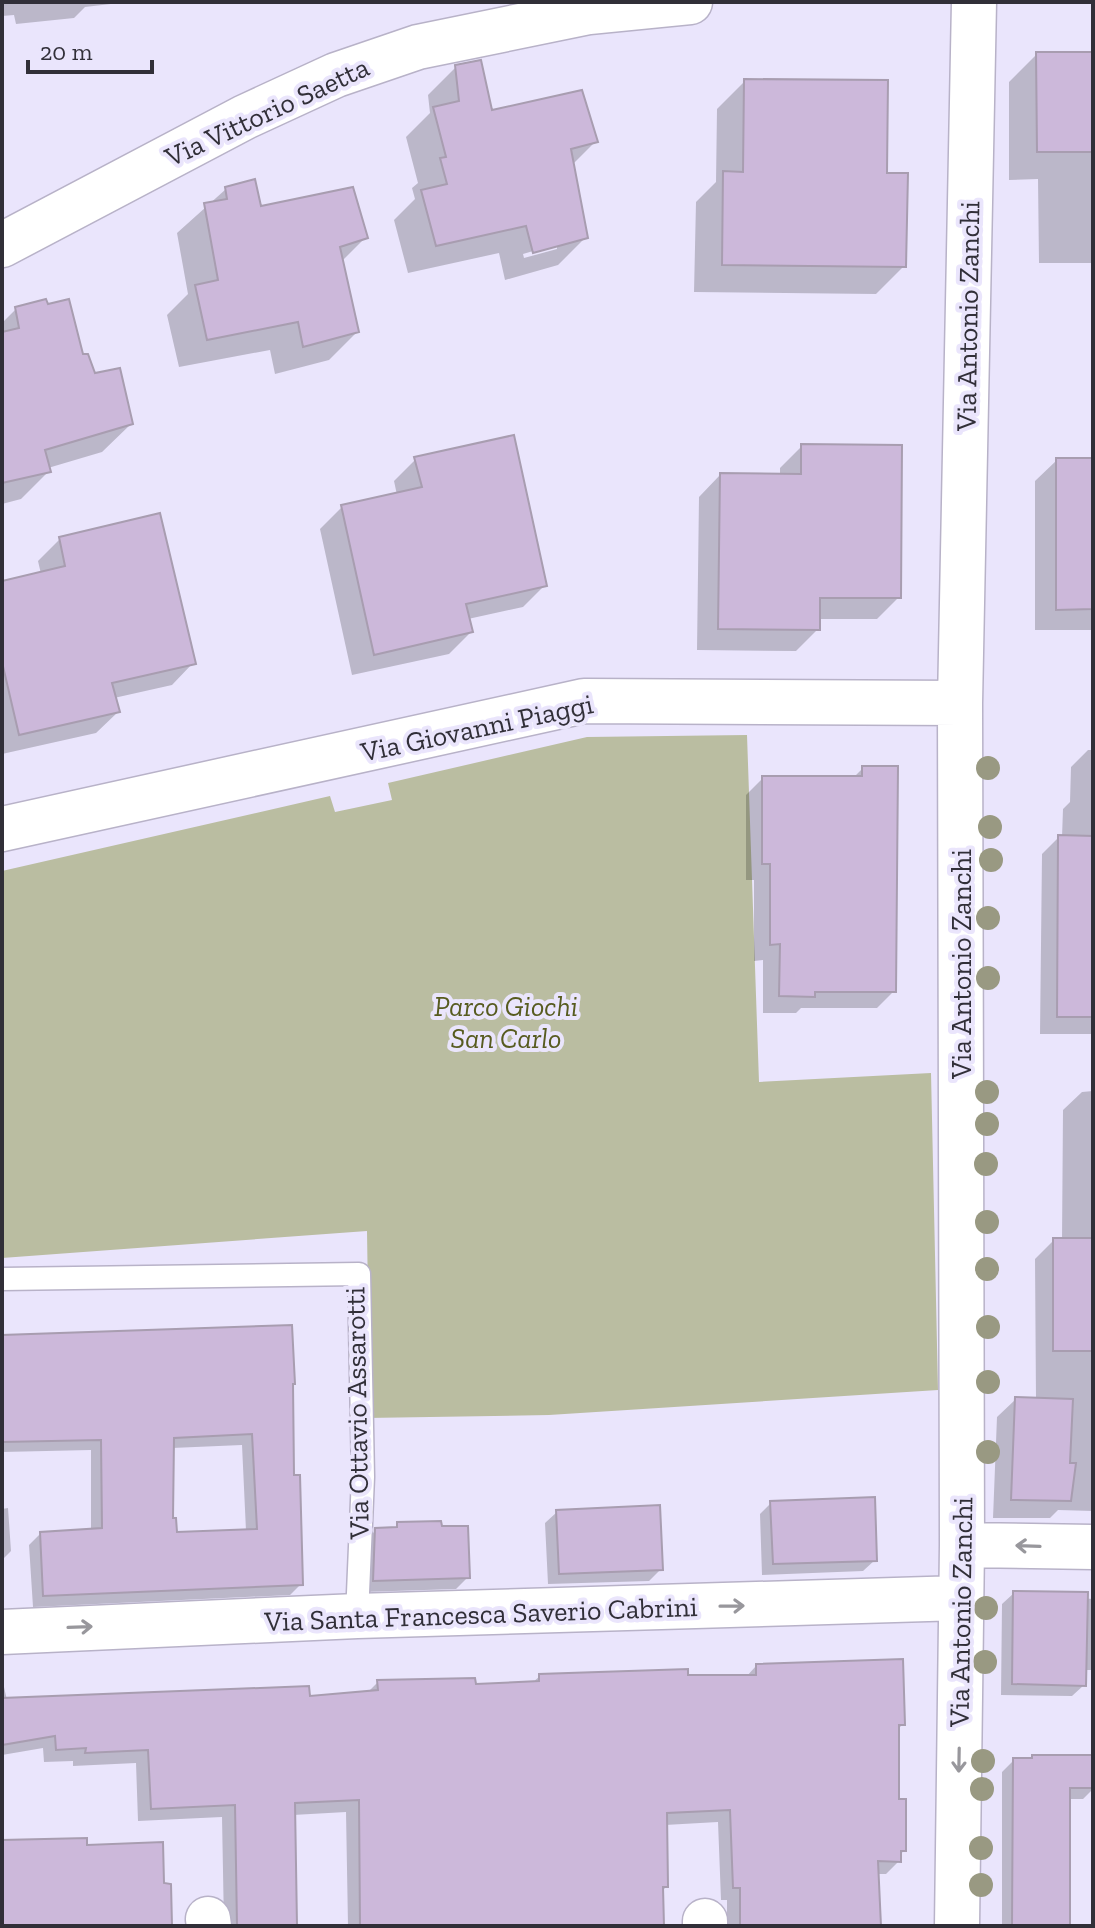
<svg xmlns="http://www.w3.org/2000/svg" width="1095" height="1928" font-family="'Zilla Slab',serif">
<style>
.green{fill:#babda1}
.shadow{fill:#0003;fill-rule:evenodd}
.building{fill:#ccb8da;stroke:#a89db0;stroke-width:2;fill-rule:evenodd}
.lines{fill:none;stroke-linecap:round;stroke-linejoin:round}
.service-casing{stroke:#b8b2c8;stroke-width:25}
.minor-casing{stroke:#b8b2c8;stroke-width:47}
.service{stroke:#fff;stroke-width:22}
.minor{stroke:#fff;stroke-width:44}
.tree{fill:#999982}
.oneway{stroke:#98979c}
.labels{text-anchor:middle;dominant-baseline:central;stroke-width:8;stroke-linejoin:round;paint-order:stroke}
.street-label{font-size:28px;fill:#312f38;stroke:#eae5fc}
.park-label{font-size:28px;font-style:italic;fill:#575b1f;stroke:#eae5fc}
</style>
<rect width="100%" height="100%" fill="#eae5fc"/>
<path class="green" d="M747,735L759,1082L931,1073L938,1390L549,1415L366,1418L369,1363L367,1231L2,1258V871L330,796L335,812L392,800L388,783L587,737Z"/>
<path class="shadow" d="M2,2H128L85,7L74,18L16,24L14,15L2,16Z
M1037,54H1093V263H1039L1038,179L1009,180V82Z
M456,67L491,113L596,141L572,165L586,237L558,265L505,280L499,253L408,273L394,220L415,199L412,188L418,183L406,137L430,113L428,95ZM557,244V249L524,258L523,254Z
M745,81L885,175L904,266L876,294L694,292L696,202L716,182L717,109Z
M226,189L259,208L366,237L341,262L357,332L329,360L275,374L270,350L179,367L167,315L188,294L177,233Z
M16,309L81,357L131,424L102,452L48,468L49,471L21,499L2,504V323Z
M802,446L899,597L877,619H818V629L796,651L697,650L699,497L720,475L780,476V468Z
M416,459L545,585L523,607L468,619L471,632L449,654L352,675L320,529L342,507L397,495L394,481Z
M1057,460H1093V630H1035V481Z
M60,539L193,663L172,685L114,698L118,712L96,733L2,754V583L41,574L38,561Z
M1088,750H1093V1034H1040L1042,854L1059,837H1062L1063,809L1070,802L1071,767Z
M863,768L894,991L877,1008H801L796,1013H763V960L754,961V880H746V795L763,778H853Z
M1093,1091V1511L1058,1510L1050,1518H993L997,1417L1016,1399L1036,1400L1035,1259L1054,1240H1062L1063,1110L1082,1092Z
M2,1337L291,1385L292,1478L301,1584L290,1595L33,1607L29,1545L41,1533L91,1531V1450L2,1452ZM242,1445L246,1531L175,1535L171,1520L172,1448Z
M771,1503L875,1560L863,1571L762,1575L760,1514Z
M8,1508L11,1551L2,1560V1509Z
M557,1512L661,1569L649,1581L548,1584L545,1523Z
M398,1524L468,1577L456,1589L362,1592L364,1542L376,1530H393Z
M1014,1593L1093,1599V1670H1084V1685L1072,1696L1001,1695L1002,1604Z
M756,1666L903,1724L897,1730V1801L904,1851L899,1855V1861L886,1874H877L879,1926H727V1900H721L718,1822L665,1825L666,1887L661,1892L662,1926H348L346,1812L293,1815L295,1926H224L222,1817L138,1821L136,1763L73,1766V1761L44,1762L43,1748L2,1755V1687H4L7,1700L308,1698L367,1693L378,1682L474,1686L532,1683L540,1676L746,1677Z
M1033,1757H1093V1789L1083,1799H1068L1067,1926H1002V1772L1014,1760H1030Z"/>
<path class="building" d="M1036,52H1093V152H1037Z
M481,60L492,110L582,90L598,142L571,149L588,238L533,253L526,226L436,246L421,190L447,184L440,158L446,157L433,107L459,101L455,65Z
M744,79L888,80L887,173H908L906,267L722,265L723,171L743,172Z
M255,179L261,206L353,187L368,238L340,247L359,332L303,347L298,322L207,340L195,285L218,280L204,203L227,199L225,187Z
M46,299L48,304L69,299L83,354H88L95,373L120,368L133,424L45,450L51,472L2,483V332L19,328L15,307Z
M514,435L547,586L466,604L473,632L374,655L341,505L422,487L414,457Z
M801,444L902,445L901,598H820V630L718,629L720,473L801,474Z
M1056,458H1093V609L1056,610Z
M160,513L196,664L112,683L120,712L19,735L2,662V581L65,566L59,537Z
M862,766H898L896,992H815V997L779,996L780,944L770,945V864H762V776H862Z
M1058,835L1093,836V1017H1057Z
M1053,1238H1093V1351H1053Z
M292,1325L295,1384H293L294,1475H300L303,1585L43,1596L40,1532L102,1528L101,1440L2,1442V1335ZM252,1434L257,1529L177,1532L176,1518H173L174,1438Z
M1015,1397L1073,1399L1070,1463H1076L1071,1501L1011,1500Z
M875,1497L877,1561L773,1564L770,1501Z
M660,1505L663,1570L559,1574L556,1510Z
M441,1521L442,1526H468L470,1578L373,1581L375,1528L397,1527V1522Z
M1013,1591L1088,1592L1086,1686L1012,1684Z
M903,1659L905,1725H899V1799H906V1851H901V1862L878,1861L881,1926H740V1888H733L730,1810L667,1813L668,1887H663L664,1926H360L359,1800L295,1803L297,1926H237L235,1805L151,1809L148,1750L85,1753L86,1748L56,1750L55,1736L2,1745V1698L309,1686L310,1696L378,1690L377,1680L475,1678L476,1684L539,1681V1674L688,1669V1675H756V1664Z
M1032,1755H1093V1788H1070V1926H1012L1013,1758H1032Z
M87,1838V1845L163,1842L164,1883L171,1884L172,1926H2V1840Z"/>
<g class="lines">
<g class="service-casing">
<path id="service" d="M2,1279L359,1274L363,1477L357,1616"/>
</g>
<g class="minor-casing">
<path id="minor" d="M2,245L245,117L336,75L418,47L589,12L690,2
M2,829L584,701L960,703
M962,1545L1093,1547
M2,1632L357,1616L961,1598
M208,1919L209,1926
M705,1926V1921
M957,1926L962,1545L960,703L974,2"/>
</g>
<use href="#service" class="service"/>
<use href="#minor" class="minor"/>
</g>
<g class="tree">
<circle cx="988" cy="768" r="12"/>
<circle cx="990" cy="827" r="12"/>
<circle cx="991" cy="860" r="12"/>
<circle cx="988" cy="918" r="12"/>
<circle cx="988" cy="978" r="12"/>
<circle cx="987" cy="1092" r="12"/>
<circle cx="987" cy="1124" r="12"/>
<circle cx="986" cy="1164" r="12"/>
<circle cx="987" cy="1222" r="12"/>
<circle cx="987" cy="1269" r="12"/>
<circle cx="988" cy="1327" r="12"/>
<circle cx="988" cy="1382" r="12"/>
<circle cx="988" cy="1452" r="12"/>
<circle cx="986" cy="1608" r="12"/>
<circle cx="985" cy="1662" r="12"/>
<circle cx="983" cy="1761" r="12"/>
<circle cx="982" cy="1789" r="12"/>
<circle cx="981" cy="1848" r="12"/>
<circle cx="981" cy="1885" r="12"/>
</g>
<defs><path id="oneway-shaft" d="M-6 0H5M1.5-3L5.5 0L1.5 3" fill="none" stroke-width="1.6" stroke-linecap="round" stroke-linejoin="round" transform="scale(2)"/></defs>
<g class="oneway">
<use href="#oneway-shaft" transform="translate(1028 1546) rotate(-178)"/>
<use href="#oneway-shaft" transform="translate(732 1606) rotate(-1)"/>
<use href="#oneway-shaft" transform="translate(80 1627) rotate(-2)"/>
<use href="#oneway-shaft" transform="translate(959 1760) rotate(91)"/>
</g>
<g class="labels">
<g class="street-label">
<text transform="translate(267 112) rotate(-25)">Via Vittorio Saetta</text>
<text transform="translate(968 316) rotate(-89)">Via Antonio Zanchi</text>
<text transform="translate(477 728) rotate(-12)">Via Giovanni Piaggi</text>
<text transform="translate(961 964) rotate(-90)">Via Antonio Zanchi</text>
<text transform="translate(357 1413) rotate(-91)">Via Ottavio Assarotti</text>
<text transform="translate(961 1612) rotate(-89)">Via Antonio Zanchi</text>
<text transform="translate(481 1614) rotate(-2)">Via Santa Francesca Saverio Cabrini</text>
</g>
<g class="park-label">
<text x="506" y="1006">Parco Giochi<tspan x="506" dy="32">San Carlo</tspan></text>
</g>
</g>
<rect width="1095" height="1928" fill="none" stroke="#312f38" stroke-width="8"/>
<path d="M28 60v12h124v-12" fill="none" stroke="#312f38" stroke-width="4"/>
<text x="40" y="60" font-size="24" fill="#312f38" stroke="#eae5fc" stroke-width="6" paint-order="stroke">20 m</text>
</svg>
